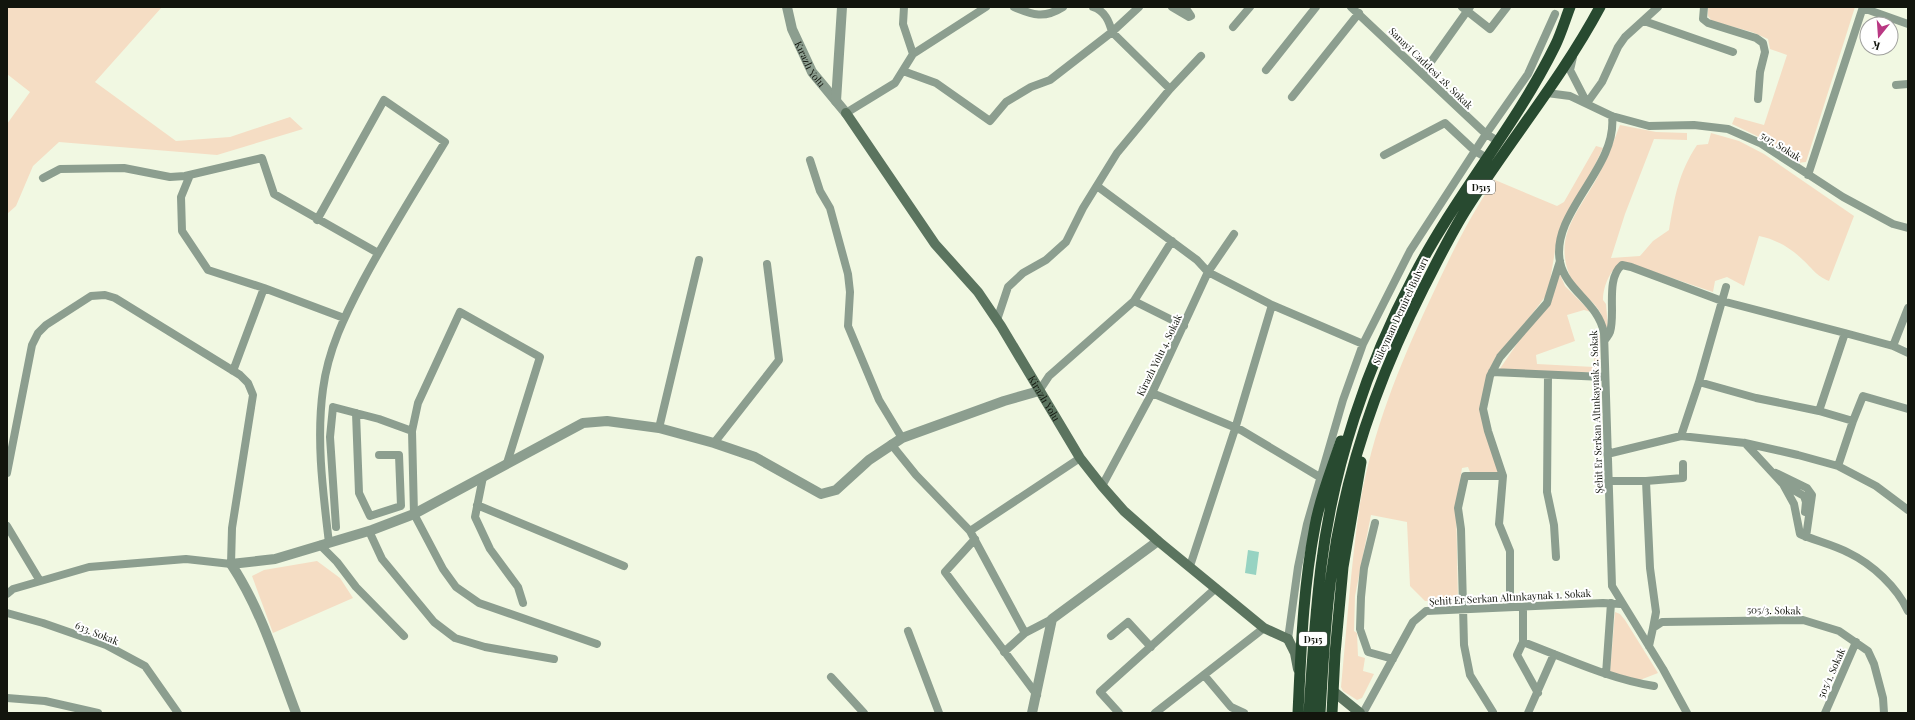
<svg xmlns="http://www.w3.org/2000/svg" width="1915" height="720" font-family="'Playfair Display',serif">
<style>
.green{fill:#f5ddc4}
.water{fill:#97d3c2}
.lines{fill:none;stroke-linecap:round;stroke-linejoin:round}
.minor{stroke:#8c9e8f;stroke-width:8}
.tertiary{stroke:#8c9e8f;stroke-width:10}
.secondary{stroke:#5b745f;stroke-width:10}
.trunk{stroke:#284a30;stroke-width:11}
.labels{text-anchor:middle;dominant-baseline:central;stroke-width:4;stroke-linejoin:round;paint-order:stroke}
.shield{fill:#fff;stroke:#595b56;stroke-width:1}
.shield-label{font-size:9px;font-weight:bold;fill:#12150d}
.street-label{font-size:10px;fill:#12150d;stroke:#fff}
</style>
<rect width="100%" height="100%" fill="#f1f8e2"/>
<path class="green" d="M7,7H162L95,82L176,141L230,137L290,117L303,129L217,155L59,142L33,166L16,206L7,214V124L30,92L7,74Z
M1708,7H1855L1806,162L1797,163L1759,137L1732,124L1735,117L1764,125L1787,55L1770,49L1768,39L1752,32L1712,21L1708,16Z
M1620,125L1656,132L1687,133V140L1654,139L1625,214L1611,258L1640,256L1653,241L1669,230C1675,196 1678,174 1697,145L1708,144L1711,133L1739,141L1764,154L1854,216L1829,281C1815,275 1814,270 1803,260C1791,248 1775,239 1759,236L1744,286L1727,277L1715,281L1713,292L1625,262C1611,266 1603,286 1603,300L1606,304L1608,328L1605,330C1602,298 1579,299 1570,276C1553,236 1579,211 1597,178C1606,161 1613,143 1620,125Z
M1596,146L1603,148L1556,245L1548,293L1529,318L1496,356L1487,375L1481,408L1498,472L1497,474L1470,472L1468,467L1462,468L1456,505L1458,601H1425L1410,586L1407,522L1371,515L1355,596L1354,631L1357,633L1358,656L1365,658L1363,671L1374,674L1362,698L1357,700L1343,691L1341,687C1347,626 1351,564 1360,504C1372,433 1399,366 1429,302C1449,259 1468,218 1495,180L1557,206L1564,202Z
M1559,272L1565,286L1591,312L1584,310L1567,315L1575,341L1536,355L1537,364L1594,367L1595,335H1600L1599,372L1568,373L1499,370L1523,335L1552,300Z
M317,561L340,578L353,598L273,633L252,576L264,570Z
M1615,612L1620,614L1625,620L1658,673L1640,680L1610,672Z"/>
<path class="water" d="M1248,550L1259,552L1256,575L1245,573Z"/>
<g class="lines">
<path class="minor" d="M1014,7C1033,15 1044,19 1063,7
M1093,7C1105,11 1109,21 1112,32L1170,89
M1172,7L1189,17L1191,16L1185,7
M1351,7L1486,134L1498,141
M1462,7L1490,29L1507,7
M1704,7L1703,19L1708,23L1756,38L1763,43L1765,52L1760,72L1758,99
M1863,8L1908,24
M1644,21L1733,52
M1233,27L1250,7
M913,54L986,7
M1573,57L1570,70L1587,103
M1266,70L1316,7
M903,71L936,83L990,121L1006,102L1031,87L1050,80L1112,32L1139,7
M1423,73L1470,7
M1896,85L1908,84
M1547,93L1570,96L1612,116L1649,126L1694,125L1728,129L1760,143L1843,197L1893,224L1908,228
M1292,97L1359,13
M1587,103L1602,82L1618,47L1625,37L1658,7
M846,113L895,83L913,54L903,24L904,7
M1612,116C1618,168 1550,212 1560,262C1566,291 1598,302 1604,333L1612,586L1663,669L1687,713
M1384,155L1445,123L1475,151L1487,158
M810,160L820,191L830,208L848,274L850,292L848,326L879,400L902,438
M190,175L181,197L182,231L208,270L264,288L344,318
M1808,175L1863,7
M43,178L60,169L124,168L170,177L185,176L262,158L274,194L378,253
M1097,186L1197,260L1208,272L1272,305L1363,344
M317,220L384,100L445,142C417,188 388,234 363,281C345,315 328,350 323,389C316,440 323,492 329,543
M1134,301L1184,326
M997,320L1008,287L1023,273L1046,260L1066,242L1083,208L1117,153L1170,89L1201,56
M1605,340C1606,338 1609,335 1610,332C1616,314 1605,279 1622,265L1631,267L1722,301L1845,333
M1893,346L1908,353
M233,371L264,288
M1492,372L1604,377
M1548,375L1547,492L1554,525L1556,557
M1699,382L1726,287
M1039,391L1049,376L1134,301L1172,241
M1152,393L1241,430L1323,479
M1819,411L1853,421L1838,466
M356,413L359,493L370,516L401,506L399,455H379
M1853,421L1863,396L1908,409
M659,428L699,260
M1681,436L1699,382L1756,398L1819,411L1845,333L1893,346L1908,308
M714,443L779,360L767,264
M1745,443L1783,484L1794,504L1800,534C1816,541 1834,545 1849,553C1872,564 1897,587 1908,611
M891,444L916,475L970,531
M1607,454L1681,436L1745,443L1798,455L1838,466L1876,486L1908,510
M507,463L540,357L460,312L418,403L412,431L414,514L443,569L456,587L479,603L597,644
M7,473L32,345L38,333L46,325L91,296L105,295L115,298L240,375L248,383L253,395L232,528L231,564L186,559L89,567L13,589L7,594
M1776,473L1807,488L1812,495L1806,537
M483,477L475,517L490,549L518,587L523,603
M1608,481H1646L1683,478V464
M1646,481L1650,568L1656,612L1653,628
M1783,484L1804,496L1806,502L1805,512
M1102,486L1152,393L1208,272L1234,234
M477,505L624,566
M1375,523L1364,568L1361,597L1360,629L1368,652L1393,659
M7,526L40,581
M336,527L330,437L333,407L379,419L412,431
M369,531L382,559L434,622L455,638L485,647L554,659
M975,539L945,572L1037,695
M320,545L337,562L356,587L404,636
M1190,566L1235,429L1272,305
M1510,607V551L1499,524L1503,476L1488,431L1483,409L1490,376L1500,357L1547,303L1560,261
M1523,607V642L1517,655L1538,693
M7,613L43,623L106,645L145,666L178,713
M908,631L939,713
M1025,633L970,531L1080,458
M1111,636L1128,622L1151,647
M1288,639L1298,567L1307,524L1343,400L1363,344L1410,251L1486,134L1528,74L1555,14
M1523,642C1566,658 1609,679 1654,686
M1649,646L1653,628L1662,622L1803,620L1839,631L1868,651L1874,664L1883,698L1884,713
M1004,652L1025,633L1052,619
M1606,674L1611,603
M1204,675L1231,707L1244,713
M831,677L864,713
M7,698L45,701L98,713
M1493,712L1470,675L1464,645L1461,529L1458,508L1465,476H1503
M1119,713L1100,692L1216,588
M1155,713L1264,628
M1363,713L1413,622L1426,611L1603,603L1621,604
M1528,713L1554,654
M1825,713L1856,642"/>
<g class="tertiary">
<path id="s1" d="M787,7L792,29L812,72L846,113"/>
<path d="M836,101L842,7"/>
<path d="M296,713C277,663 261,609 231,564L275,559L372,530L414,514L583,423L607,421L659,428L714,443L755,457L821,494L836,490L869,460L902,438L1004,401L1039,391"/>
<path d="M1032,713L1052,619L1158,541"/>
</g>
<g class="secondary">
<path id="s2" d="M846,113L935,244L978,292L1001,326L1080,458L1102,486L1124,511L1158,541L1264,628L1288,639"/>
<path d="M1288,639L1295,653L1298,669"/>
<path d="M1333,691L1360,713"/>
</g>
<path class="trunk" d="M1298,713C1301,650 1303,588 1315,526C1320,497 1332,469 1341,441
M1309,713C1312,664 1315,616 1321,567C1333,467 1367,365 1414,276C1455,196 1515,127 1555,46C1561,34 1565,20 1570,7
M1320,713C1323,665 1325,617 1332,570C1345,470 1379,376 1424,287C1438,260 1451,233 1467,208C1510,140 1562,78 1600,7
M1332,713L1335,654L1343,567L1361,462"/>
</g>
<g class="labels">
<g class="shield">
<rect x="1467" y="180" width="28" height="14" rx="3"/>
<rect x="1299" y="632" width="28" height="14" rx="3"/>
</g>
<g class="shield-label">
<text x="1481" y="187">D515</text>
<text x="1313" y="639">D515</text>
</g>
<g class="street-label">
<text stroke="none"><textPath href="#s1" startOffset="62">Kırazlı Yolu</textPath></text>
<text transform="translate(1431 68) rotate(44)">Sanayi Caddesi 28. Sokak</text>
<text transform="translate(1781 146) rotate(32)">507. Sokak</text>
<text transform="translate(1400 311) rotate(-65)">Süleyman Demirel Bulvarı</text>
<text transform="translate(1159 355) rotate(-64)">Kirazlı Yolu 4. Sokak</text>
<text stroke="none"><textPath href="#s2" startOffset="348">Kirazlı Yolu</textPath></text>
<text transform="translate(1596 412) rotate(-92)">Şehit Er Serkan Altınkaynak 2. Sokak</text>
<text transform="translate(1510 597) rotate(-3)">Şehit Er Serkan Altınkaynak 1. Sokak</text>
<text transform="translate(1774 610) rotate(1)">505/3. Sokak</text>
<text transform="translate(97 633) rotate(22)">633. Sokak</text>
<text transform="translate(1831 673) rotate(-66)">505/1. Sokak</text>
</g>
</g>
<rect width="1915" height="720" fill="none" stroke="#12150d" stroke-width="16"/>
<g transform="translate(1879 36) rotate(197)"><circle r="19" fill="#ffffff" stroke="#a0a19e"/>
<path d="M0-3L7 15L0 10L-7 15Z" fill="#b93883"/>
<text y="-6" font-size="11" font-weight="bold" text-anchor="middle" fill="#12150d">K</text>
</g>
</svg>
